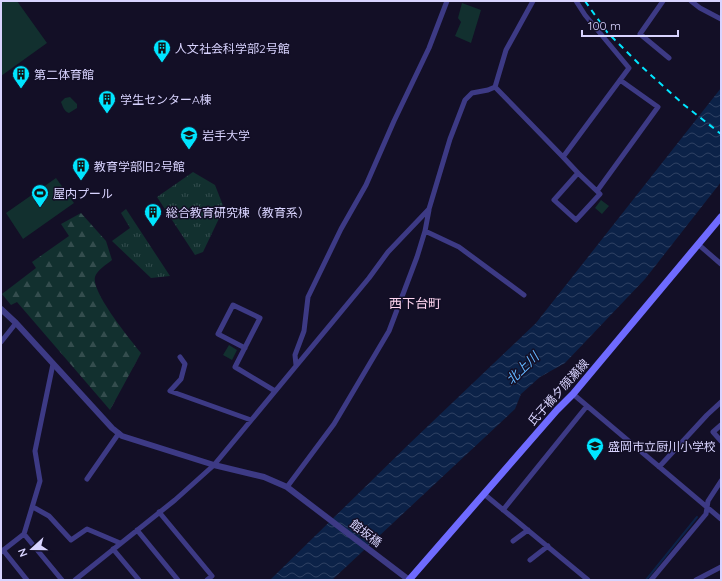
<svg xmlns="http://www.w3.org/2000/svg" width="722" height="581" font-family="Quicksand,'Noto Sans JP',sans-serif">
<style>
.grass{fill:url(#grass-tufts)}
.forest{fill:url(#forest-firs)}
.green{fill:#12302f}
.water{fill:url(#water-waves)}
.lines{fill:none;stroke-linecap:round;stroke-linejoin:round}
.stream{stroke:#0c2248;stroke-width:2}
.minor{stroke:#3d3a85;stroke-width:5}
.tertiary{stroke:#3d3a85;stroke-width:6}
.secondary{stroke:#6f6bff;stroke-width:7}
.rail{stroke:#00e5ff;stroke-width:2;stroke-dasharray:6 5;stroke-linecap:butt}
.labels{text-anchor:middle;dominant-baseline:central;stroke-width:3;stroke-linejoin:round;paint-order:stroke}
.poi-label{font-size:12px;fill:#d9d4ff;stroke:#130f26;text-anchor:start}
.street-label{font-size:12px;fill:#d9d4ff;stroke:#130f26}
.neighbourhood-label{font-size:13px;fill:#ffd6f0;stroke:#130f26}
.water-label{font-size:13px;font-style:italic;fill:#62b6ff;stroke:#130f26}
</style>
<defs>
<pattern id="grass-tufts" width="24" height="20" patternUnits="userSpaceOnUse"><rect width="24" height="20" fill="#12302f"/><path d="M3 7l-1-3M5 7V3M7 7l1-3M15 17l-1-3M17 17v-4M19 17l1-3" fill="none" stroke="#344d4e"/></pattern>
<pattern id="forest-firs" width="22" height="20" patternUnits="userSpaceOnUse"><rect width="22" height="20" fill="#12302f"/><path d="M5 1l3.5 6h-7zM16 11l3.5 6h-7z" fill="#344d4e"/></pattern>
<pattern id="water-waves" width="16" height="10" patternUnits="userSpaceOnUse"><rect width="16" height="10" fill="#0c2248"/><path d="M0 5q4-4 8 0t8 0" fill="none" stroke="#2f4163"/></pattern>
</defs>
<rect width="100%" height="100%" fill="#130f26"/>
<path class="grass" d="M193,172L215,185L224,208L203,252L195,255L157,197Z
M126,209L170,276L151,278L112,241L130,228L121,213Z"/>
<path class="forest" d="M81,213L106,241L112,260C107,264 96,271 95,277C91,292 131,341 141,353L110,410L17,302L11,305L2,294L36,268L32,262L69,236L61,224Z"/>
<path class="green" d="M1,1H17L47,43L1,76Z
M462,3L481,10L471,43L455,36L461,22L458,18Z
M70,97L77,104V108L69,113C64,111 63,107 61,102L65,98Z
M56,178L74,203L23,239L6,213Z
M601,200L609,206L602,214L595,208Z
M229,345L237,350L232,360L223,355Z"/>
<path class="water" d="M721,88V182L645,279L565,363L540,377L521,394L515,409L332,580H270L408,445L536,323Z"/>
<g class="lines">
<path class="stream" d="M646,580L697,517"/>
<path class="minor" d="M663,1L640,34L669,58
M691,1L700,8L721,19
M495,87L563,157L629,68L585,15L576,1
M563,157L578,173L554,200L576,220L600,194L578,173
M597,191L658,107L620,80
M429,210L425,231L459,247L524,295
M699,245L721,264
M1,342L16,323
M245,348L218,334L233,305L260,318L235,367L275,391
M180,357L185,364L181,379L170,391L251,420
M296,365L295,355L304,331L308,297L341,229L366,185L394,121L429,48L447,1
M573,394L721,519
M721,425L713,432L721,441
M659,467L707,415L721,402
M87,479L119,433
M287,487L334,424L389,331L417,257L425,231
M484,494L588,580
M33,507L49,516L71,540L87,529L120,543
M503,510L587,406
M159,512L212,576L207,580
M137,530L178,580
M24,534L62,580
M513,541L528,530
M113,549L139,580
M3,550L27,580
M1,552L24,534L40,481L35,451L53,364
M530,560L548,546
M75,580L175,500L214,465L369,278L388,252L429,209L450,139L465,100L472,93L488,90L495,87L506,50L533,1
M651,580L706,514L708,501L721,481
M696,580L721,567"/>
<path class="tertiary" d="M1,309L16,323L112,428L122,436L214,465L264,477L287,487L409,580"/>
<path class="secondary" d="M409,580L557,410L573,394L721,217"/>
<path class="rail" d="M585,1L607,32L642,67L683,104L721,134"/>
</g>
<defs>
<g id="building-pin" transform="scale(0.9)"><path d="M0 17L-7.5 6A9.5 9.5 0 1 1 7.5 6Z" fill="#00e5ff" stroke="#130f26"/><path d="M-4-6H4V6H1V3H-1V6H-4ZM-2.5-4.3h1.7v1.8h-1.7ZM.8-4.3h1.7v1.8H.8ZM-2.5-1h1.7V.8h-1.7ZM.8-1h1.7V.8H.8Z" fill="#111"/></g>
<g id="university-pin" transform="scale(0.9)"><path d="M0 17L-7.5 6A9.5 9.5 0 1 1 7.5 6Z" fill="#00e5ff" stroke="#130f26"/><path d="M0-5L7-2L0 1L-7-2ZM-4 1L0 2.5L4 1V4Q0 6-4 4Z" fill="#111"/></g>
<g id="stadium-pin" transform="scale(0.9)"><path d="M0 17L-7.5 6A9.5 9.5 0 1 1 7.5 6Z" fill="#00e5ff" stroke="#130f26"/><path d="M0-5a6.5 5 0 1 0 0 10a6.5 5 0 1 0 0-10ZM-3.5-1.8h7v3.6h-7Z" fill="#111"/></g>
<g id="school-pin" transform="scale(0.9)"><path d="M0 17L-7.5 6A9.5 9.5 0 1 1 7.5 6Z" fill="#00e5ff" stroke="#130f26"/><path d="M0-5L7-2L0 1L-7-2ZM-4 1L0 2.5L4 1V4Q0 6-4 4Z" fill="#111"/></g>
</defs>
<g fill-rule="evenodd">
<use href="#building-pin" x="162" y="48"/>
<use href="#building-pin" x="21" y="74"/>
<use href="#building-pin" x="107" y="99"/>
<use href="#university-pin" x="189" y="135"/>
<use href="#building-pin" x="81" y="166"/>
<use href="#stadium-pin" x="40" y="193"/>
<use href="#building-pin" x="153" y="212"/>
<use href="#school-pin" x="595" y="446"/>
</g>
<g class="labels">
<g class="poi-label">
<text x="175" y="48">人文社会科学部2号館</text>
<text x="34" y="74">第二体育館</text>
<text x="120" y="99">学生センターA棟</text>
<text x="202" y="135">岩手大学</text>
<text x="94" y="166">教育学部旧2号館</text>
<text x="53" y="193">屋内プール</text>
<text x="166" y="212">総合教育研究棟（教育系）</text>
<text x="608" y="446">盛岡市立厨川小学校</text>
</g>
<g class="street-label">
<text transform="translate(558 392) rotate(-48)">氏子橋夕顔瀬線</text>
<text transform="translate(366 533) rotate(37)">館坂橋</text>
</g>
<g class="neighbourhood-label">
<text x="415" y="303">西下台町</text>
</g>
<g class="water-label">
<text transform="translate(522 368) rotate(-44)">北上川</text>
</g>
</g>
<rect width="722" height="581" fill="none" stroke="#d9d4ff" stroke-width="4"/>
<g transform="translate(32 549) rotate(249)" stroke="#130f26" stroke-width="3" paint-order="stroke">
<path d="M0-3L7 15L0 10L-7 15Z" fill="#d9d4ff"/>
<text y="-6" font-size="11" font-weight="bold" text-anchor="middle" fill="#d9d4ff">N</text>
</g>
<path d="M582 30v6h96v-6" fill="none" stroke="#d9d4ff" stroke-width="2"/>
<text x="588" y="30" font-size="12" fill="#d9d4ff" stroke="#130f26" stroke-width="3" paint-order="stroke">100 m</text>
</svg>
